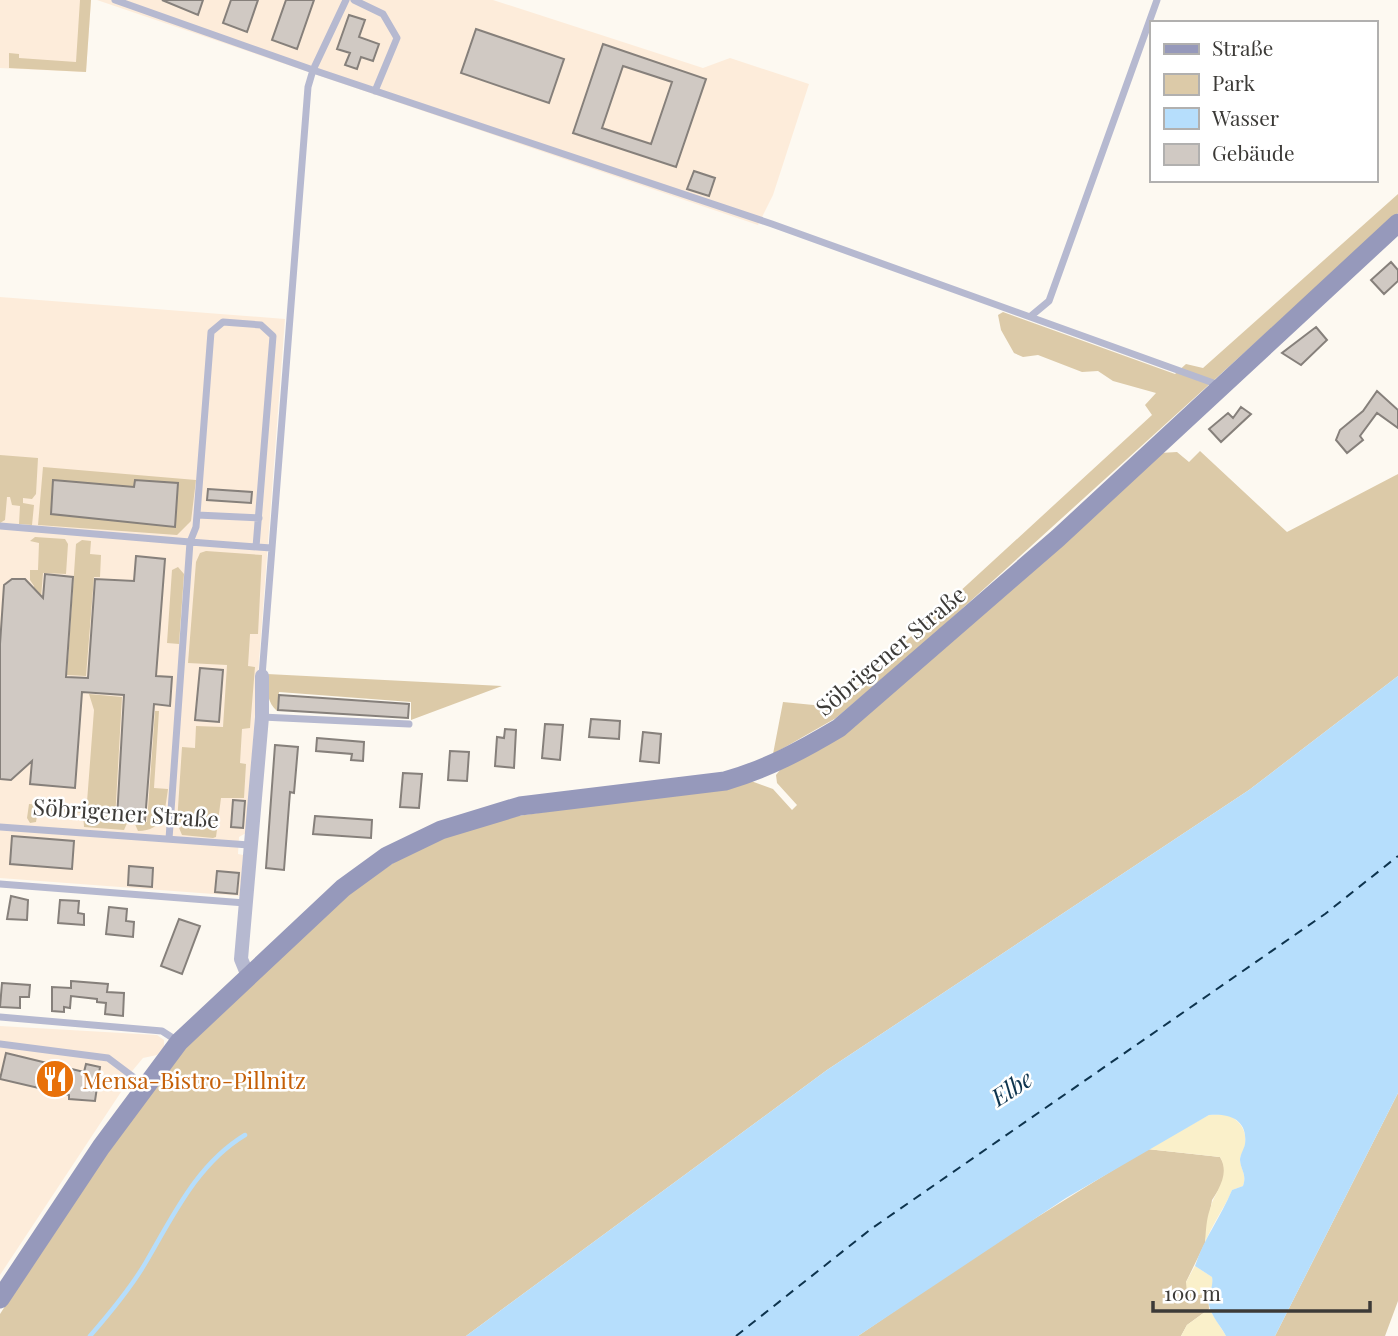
<svg xmlns="http://www.w3.org/2000/svg" width="1398" height="1336" font-family="'Playfair Display',serif">
<style>
.education{fill:#fdecda}
.green{fill:#dccaa8}
.sand{fill:#faf0ca}
.water{fill:#b6defc}
.lines{fill:none;stroke-linecap:round;stroke-linejoin:round}
.stream{stroke:#b6defc;stroke-width:4.5}
.ferry{stroke:#0e344e;stroke-width:2;stroke-dasharray:9 7;stroke-linecap:butt}
.building{fill:#d0c9c3;stroke:#86807b;stroke-width:2;fill-rule:evenodd}
.lane{stroke:#b6b9d0;stroke-width:7}
.street{stroke:#b6b9d0;stroke-width:14}
.secondary{stroke:#9699bb;stroke-width:19}
.labels{text-anchor:middle;dominant-baseline:central;stroke-width:5;stroke-linejoin:round;paint-order:stroke}
.street-label{font-size:23px;fill:#3c3a37;stroke:#fff}
.food-label{font-size:23px;fill:#c56008;stroke:#fff;text-anchor:start}
.water-label{font-size:24px;font-style:italic;fill:#0e344e;stroke:#fff}
</style>
<rect width="100%" height="100%" fill="#fdf9f1"/>
<path class="education" d="M0,0H91L86,72L0,68Z
M97,0H493L703,68L730,58L809,84L773,195L758,225Z
M0,297L285,319L246,833L239,837L238,854L243,855L240,896L0,878Z
M0,1026L157,1035L164,1040V1047L157,1055L143,1058L123,1082V1089L0,1275Z"/>
<path class="green" d="M80,0H91L86,72L9,68V53L19,54V58L76,62Z
M1398,194V213L921,646L836,718L773,754L783,702L834,707L1152,415L1145,405L1156,393L1113,381L1098,371L1082,372L1038,355L1023,357L1014,353L1001,330L998,315L1003,312L1175,374L1186,364L1203,368Z
M1200,451L1287,532L1398,474V676L1249,790L827,1070L466,1336H0V1314L106,1150L183,1045L346,895L417,847L491,820L751,781L773,789L792,810L797,805L777,783L776,775L780,770L1160,453L1177,452L1189,462Z
M0,455L38,458L36,494L32,499L23,498V503L34,505L32,525L19,524L20,506L12,505L10,497H7L5,520L0,523Z
M43,467L196,480L191,521L177,535L38,525Z
M35,537L65,539L68,544L66,574L43,573L35,672L28,671L34,586L30,580V570H38L39,543L30,541Z
M82,540L91,541L90,554L101,555L100,577H94L86,676L67,675L76,544Z
M206,551L262,555L258,634H250L248,666L255,667L250,728L242,729L240,763L246,764L244,798H221L216,837L213,838L182,835L177,823L182,747L195,748L196,726L223,727L227,665L188,663L196,562L200,553Z
M178,567L184,574L179,644L167,643L172,570Z
M267,674L502,686L411,720V702L279,692L277,711C266,701 267,688 267,674Z
M89,694L122,697L115,820L128,821L124,830L84,827L83,813L38,810L36,822L30,823L27,818L29,804L78,808L87,802L94,710Z
M155,711H159L154,788L168,789C165,810 164,831 138,831L134,822H147Z
M1398,1093V1301L1385,1336H1275Z
M1147,1149L1220,1157L1225,1166L1223,1183L1212,1200L1205,1243L1186,1282L1196,1295L1208,1294L1209,1309L1187,1325L1181,1336H858L984,1250Z"/>
<path class="sand" d="M1225,1114C1240,1119 1249,1132 1244,1149C1243,1153 1240,1155 1240,1159C1241,1171 1247,1174 1243,1186L1232,1190C1224,1209 1212,1224 1205,1243C1206,1232 1206,1220 1210,1209C1215,1190 1231,1177 1220,1157L1147,1149L1209,1115Z
M1195,1266L1212,1277L1213,1284L1208,1294H1187L1186,1282Z
M1209,1309L1226,1336H1181L1187,1325Z"/>
<path class="water" d="M1398,676V1093L1275,1336H1226C1221,1326 1211,1316 1209,1305C1207,1294 1214,1288 1212,1277L1195,1266C1204,1238 1221,1217 1232,1190L1243,1186C1247,1174 1241,1171 1240,1160C1240,1155 1244,1149 1245,1144C1248,1119 1229,1113 1209,1115L1066,1198L858,1336H466L827,1070L1249,790Z"/>
<g class="lines">
<path class="stream" d="M90,1336C110,1313 131,1288 146,1262C173,1216 197,1164 245,1135"/>
<path class="ferry" d="M736,1336L871,1229L1325,914L1398,856"/>
</g>
<path class="building" d="M162,0H203L198,15Z
M231,0H258L247,32L223,23Z
M286,0H314L297,49L272,40Z
M349,15L365,20L359,37L379,44L373,61L361,57L357,69L345,65L350,53L337,49Z
M476,29L564,59L549,103L461,73Z
M603,44L706,79L676,167L573,133ZM623,66L672,82L651,144L602,128Z
M694,171L715,178L709,196L687,189Z
M1391,262L1398,270V281L1384,294L1371,280Z
M1316,327L1327,340L1301,365L1282,353Z
M1377,391L1398,410V428L1377,413L1360,436L1363,440L1347,453L1336,440L1340,430L1363,411Z
M1241,407L1251,414L1221,442L1209,429L1228,413L1233,418Z
M53,480L134,487L135,480L178,483L175,527L51,514Z
M208,489L252,492L251,503L207,500Z
M136,556L165,559L156,676L172,677L170,706L154,704L145,821L117,819L124,695L82,692L75,788L30,784L32,761L11,780L0,779V644L4,585L12,579H25L43,598L45,574L73,577L66,677L88,678L95,579L134,581Z
M200,668L223,670L219,722L195,720Z
M279,695L409,704L408,718L278,710Z
M591,719L620,721L619,739L589,737Z
M545,724L563,725L560,760L542,758Z
M505,729L516,730L514,768L495,766L497,737L504,738Z
M643,732L661,734L659,763L640,761Z
M317,738L364,742L363,761L351,760L352,754L316,751Z
M275,745L298,747L294,793L290,792L284,870L266,868Z
M450,751L469,752L467,781L448,780Z
M403,773L422,774L419,808L400,807Z
M233,800L245,801L243,828L231,827Z
M315,816L372,820L371,838L313,834Z
M12,836L74,841L72,869L10,864Z
M129,866L153,868L152,887L128,885Z
M217,871L239,873L237,894L215,892Z
M11,896L28,900L27,920L7,919Z
M60,900L79,901L78,913L84,914V925L58,923Z
M109,907L127,909L126,921L134,922L133,937L106,934Z
M179,919L200,926L182,974L161,966Z
M71,981L108,984L107,992L124,993L123,1016L105,1014L106,1003L97,1002V999L71,996L70,1008L64,1007V1012L52,1011V987L71,988Z
M2,983L30,985L29,997H20V1008L0,1007Z
M6,1053L84,1072L86,1064L100,1067L95,1101L69,1099V1095L0,1079Z"/>
<g class="lines">
<path class="lane" d="M115,0L313,70L772,224L1219,385
M354,0L383,14L397,38L375,91
M1031,316L1049,301L1157,0
M197,515L259,518
M0,526L190,542L196,527L211,332L223,322L261,325L273,336L256,547
M262,676L308,87L313,70L346,0
M262,717L409,724
M0,827L249,845
M169,839L190,542L271,548
M0,884L245,903
M0,1017L162,1031L179,1042
M0,1044L108,1058L144,1085"/>
<path class="street" d="M248,976L241,959L262,717V676"/>
<path class="secondary" d="M0,1299L101,1147L179,1042L343,888L387,856L441,830L520,806L725,781C767,769 802,750 839,728L1058,538L1398,223"/>
</g>
<defs>
<g id="restaurant-disc" transform="scale(2.0125)"><circle r="9.5" fill="#e8710a" stroke="#fff"/><path d="M-5-6h1v4h1v-4h1v4h1v-4h1v5L-1.5 .5V6h-2V.5L-5-1ZM5-6V6H3V1.5H1.5Q1.5-4 5-6Z" fill="#fff"/></g>
</defs>
<g fill-rule="evenodd">
<use href="#restaurant-disc" x="55" y="1079"/>
</g>
<g class="labels">
<g class="street-label">
<text transform="translate(890 650) rotate(-40)">Söbrigener Straße</text>
<text transform="translate(126 812) rotate(4)">Söbrigener Straße</text>
</g>
<g class="food-label">
<text x="82" y="1079">Mensa-Bistro-Pillnitz</text>
</g>
<g class="water-label">
<text transform="translate(1011 1087) rotate(-33)">Elbe</text>
</g>
</g>
<rect x="1150" y="21" width="228" height="161" fill="#ffffff" stroke="#b1b0af" stroke-width="2"/>
<rect x="1164" y="44" width="35" height="10" fill="#9699bb" stroke="#b1b0af" stroke-width="2"/>
<text x="1212" y="56" font-size="21" fill="#3c3a37">Straße</text>
<rect x="1164" y="74" width="35" height="21" fill="#dccaa8" stroke="#b1b0af" stroke-width="2"/>
<text x="1212" y="91" font-size="21" fill="#3c3a37">Park</text>
<rect x="1164" y="108" width="35" height="21" fill="#b6defc" stroke="#b1b0af" stroke-width="2"/>
<text x="1212" y="126" font-size="21" fill="#3c3a37">Wasser</text>
<rect x="1164" y="144" width="35" height="21" fill="#d0c9c3" stroke="#b1b0af" stroke-width="2"/>
<text x="1212" y="161" font-size="21" fill="#3c3a37">Gebäude</text>
<path d="M1153 1301v10h217v-10" fill="none" stroke="#3c3a37" stroke-width="3.5"/>
<text x="1164" y="1301" font-size="21" fill="#3c3a37" stroke="#ffffff" stroke-width="5" paint-order="stroke">100 m</text>
</svg>
